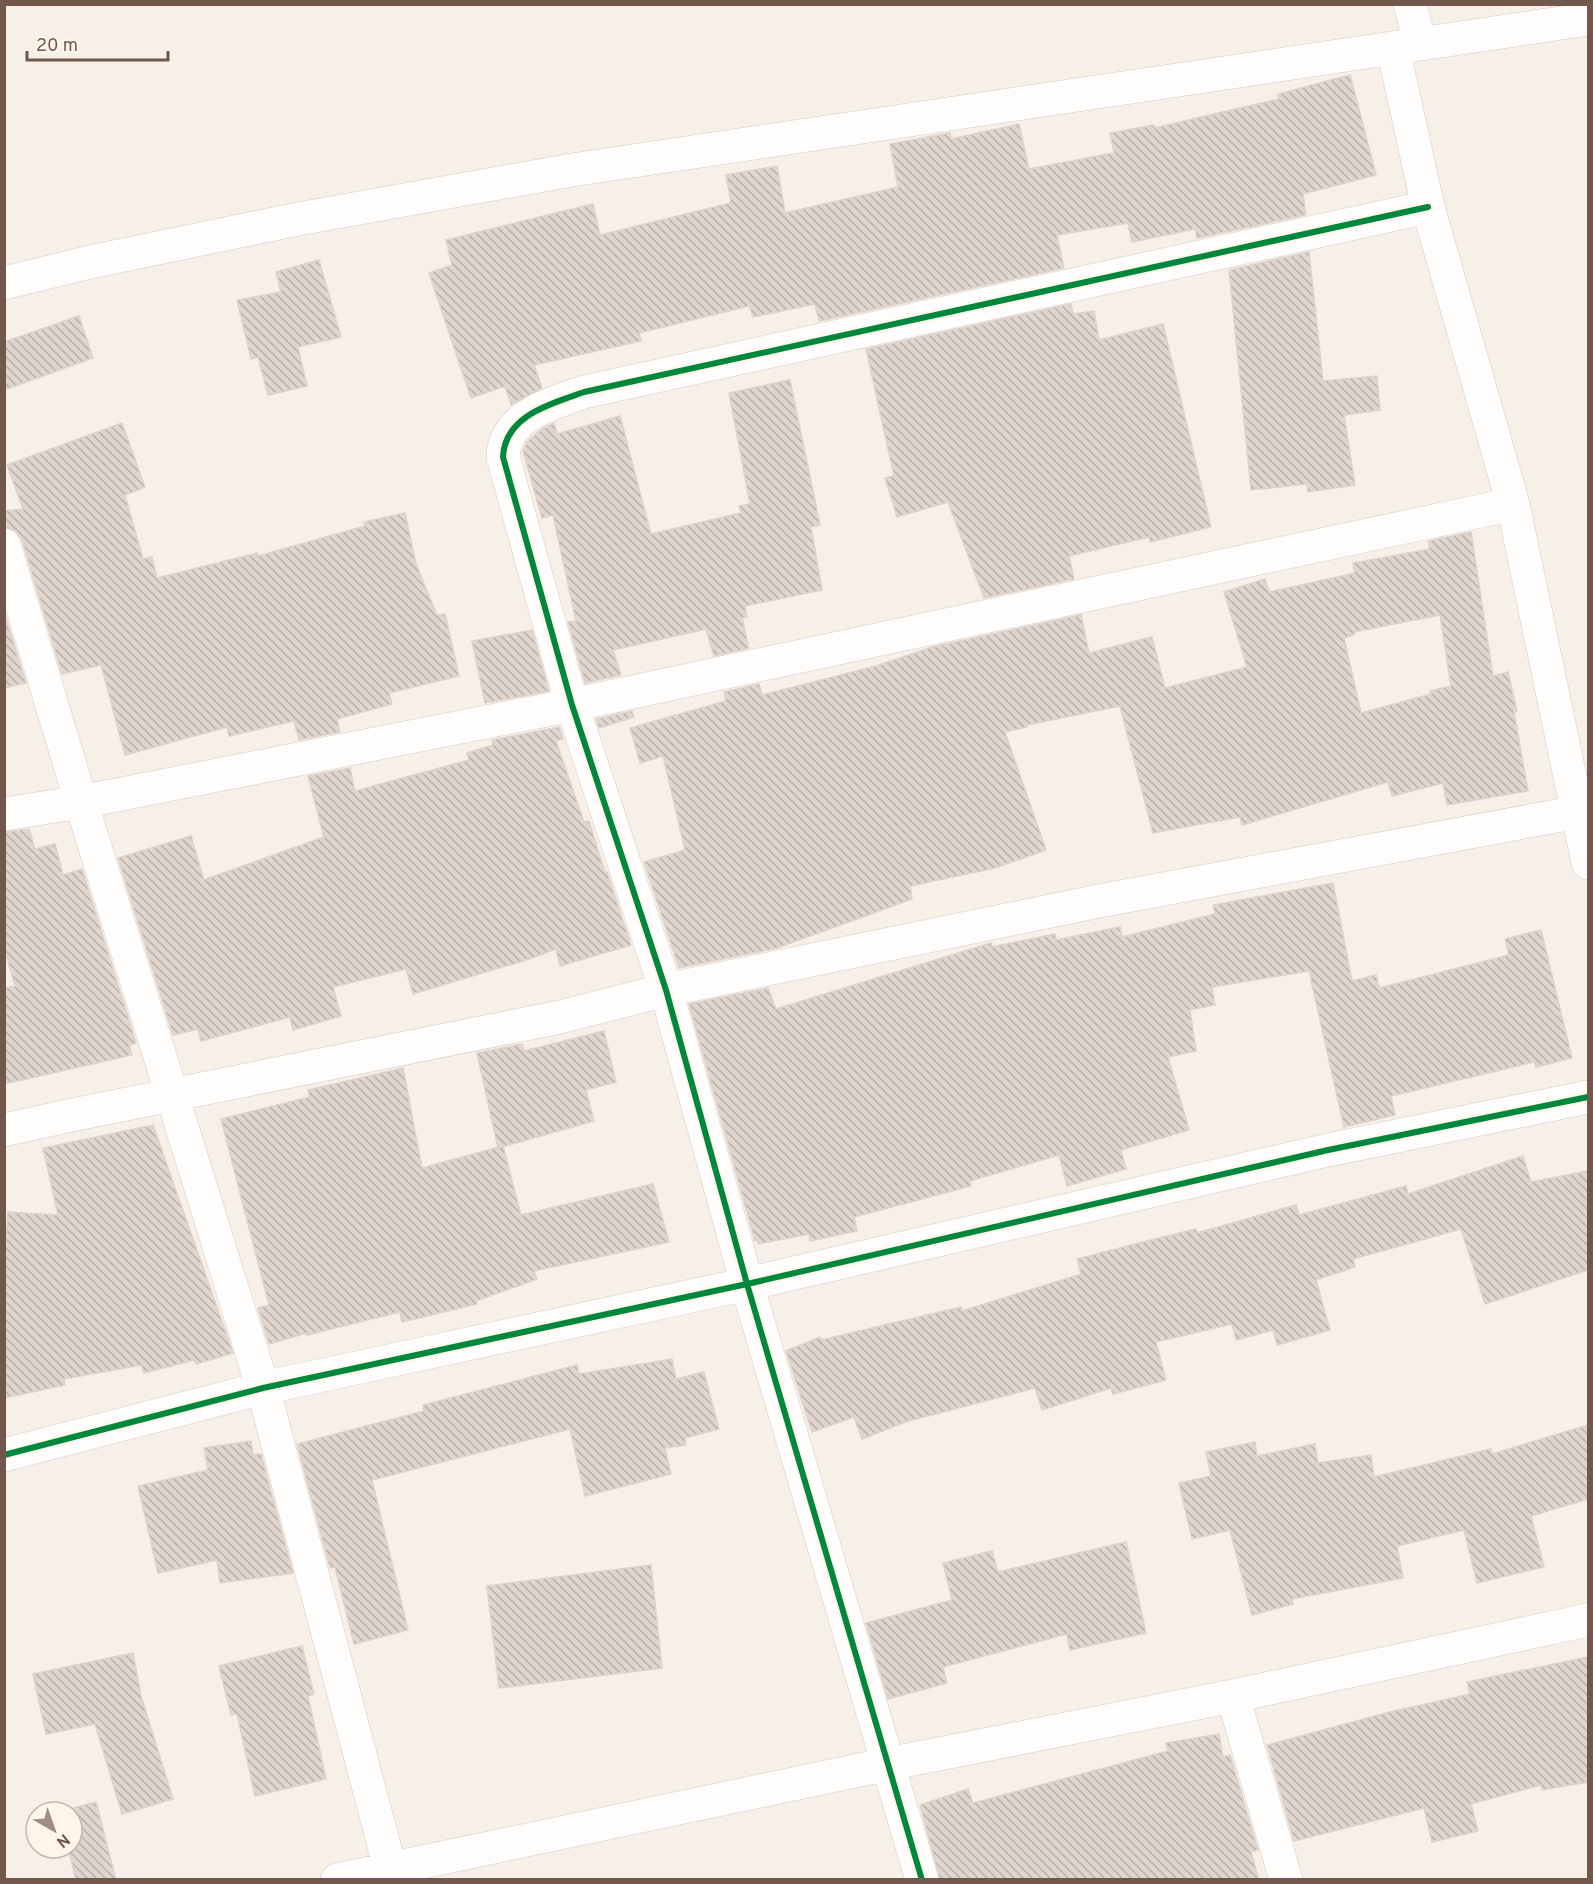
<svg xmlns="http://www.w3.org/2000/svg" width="1593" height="1884" font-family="Overpass,sans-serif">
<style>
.building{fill:url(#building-back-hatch);stroke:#ded3cc;stroke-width:1.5;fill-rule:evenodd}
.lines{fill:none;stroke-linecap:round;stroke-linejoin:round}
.minor-casing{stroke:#d3ccc5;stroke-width:34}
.minor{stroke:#fefdfc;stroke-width:33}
.cycleway-casing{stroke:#fef5ea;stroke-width:10}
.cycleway{stroke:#00873e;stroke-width:6}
</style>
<defs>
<pattern id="building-back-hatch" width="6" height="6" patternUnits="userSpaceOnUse" patternTransform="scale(1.5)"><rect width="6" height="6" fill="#dfd6cf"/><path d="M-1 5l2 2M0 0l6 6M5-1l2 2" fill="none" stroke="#b9b0aa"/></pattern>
</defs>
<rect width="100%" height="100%" fill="#f6f0e9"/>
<path class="building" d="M 1350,75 L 1376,175 L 1303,194 L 1306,215 L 1197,238 L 1195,229 L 1132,242 L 1128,223 L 1057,235 L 1064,268 L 819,321 L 815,304 L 753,317 L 749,306 L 639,333 L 641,341 L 534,365 L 542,388 L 511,405 L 505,386 L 471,398 L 429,273 L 452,265 L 446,240 L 593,204 L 600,235 L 731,203 L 726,175 L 777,166 L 785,213 L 898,187 L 890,144 L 950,133 L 951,139 L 1019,124 L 1029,169 L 1114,153 L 1110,133 L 1154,125 L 1154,128 L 1279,99 L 1278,94 Z
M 1309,252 L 1323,381 L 1377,376 L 1380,410 L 1344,415 L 1355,485 L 1308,492 L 1307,484 L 1251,490 L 1229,270 Z
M 319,260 L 341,337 L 298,347 L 307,386 L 268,395 L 258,357 L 251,359 L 237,300 L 281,292 L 276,272 Z
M 1071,304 L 1073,314 L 1094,311 L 1099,340 L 1163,324 L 1211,527 L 1150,542 L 1149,537 L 1069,556 L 1074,579 L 984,598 L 948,502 L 897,517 L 885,478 L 894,476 L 866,349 Z
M 79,316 L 93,358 L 4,390 L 4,342 Z
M 790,380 L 820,525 L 811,527 L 822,590 L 745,606 L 747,617 L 742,618 L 749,648 L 714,656 L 706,629 L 613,650 L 621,675 L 585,683 L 568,622 L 576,621 L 553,515 L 542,518 L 523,451 L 527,442 L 542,429 L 554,423 L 557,434 L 620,416 L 651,534 L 741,513 L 739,506 L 750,504 L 729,393 Z
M 122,423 L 145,487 L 125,495 L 143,559 L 152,557 L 157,578 L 257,553 L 258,556 L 365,526 L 364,522 L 405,513 L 416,564 L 437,615 L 445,614 L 459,676 L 389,693 L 392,704 L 337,719 L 340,732 L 299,740 L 294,721 L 229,736 L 227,727 L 125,755 L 101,665 L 62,674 L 22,540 L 16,531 L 4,527 L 4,511 L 23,509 L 7,465 Z
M 1471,532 L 1493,676 L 1508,672 L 1517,711 L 1514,712 L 1528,791 L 1447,805 L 1443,783 L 1392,796 L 1388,782 L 1242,825 L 1240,817 L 1153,833 L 1120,706 L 1027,725 L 1027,727 L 1005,732 L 1046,850 L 995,868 L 910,886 L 912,899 L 777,948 L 679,968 L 644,862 L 685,850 L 663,756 L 640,763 L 630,728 L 726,701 L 724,692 L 759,684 L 762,695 L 876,666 L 932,647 L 1081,615 L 1089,653 L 1152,637 L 1165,688 L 1247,667 L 1224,592 L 1265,579 L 1269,592 L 1355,573 L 1353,563 L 1430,549 L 1428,541 ZM 1440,615 L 1451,686 L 1430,691 L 1431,694 L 1361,713 L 1344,638 L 1354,635 L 1354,632 Z
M 4,612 L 26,683 L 4,688 Z
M 532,630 L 549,691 L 485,703 L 472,641 Z
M 632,711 L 634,717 L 599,728 L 596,719 Z
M 559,727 L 563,739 L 556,741 L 584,822 L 589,821 L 605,873 L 607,872 L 631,945 L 560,966 L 556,949 L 526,960 L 413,994 L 406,969 L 333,987 L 341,1016 L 293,1030 L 290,1017 L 201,1041 L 198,1029 L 173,1035 L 118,858 L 191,836 L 204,880 L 324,837 L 308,776 L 350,768 L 355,791 L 469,760 L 467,753 L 493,745 L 492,740 Z
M 29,829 L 35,849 L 55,844 L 63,875 L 82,869 L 136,1043 L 129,1045 L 132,1055 L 4,1084 L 4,988 L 15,986 L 4,947 L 4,832 Z
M 1333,883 L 1352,981 L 1376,975 L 1379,988 L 1509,955 L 1505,939 L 1541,930 L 1572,1058 L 1536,1067 L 1534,1062 L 1391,1096 L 1395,1115 L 1344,1127 L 1309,971 L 1212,987 L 1215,1005 L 1190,1010 L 1196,1051 L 1168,1057 L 1189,1130 L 1121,1150 L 1126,1169 L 1067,1186 L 1059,1155 L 970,1181 L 971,1186 L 854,1217 L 857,1231 L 810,1241 L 809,1234 L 758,1244 L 758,1240 L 755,1241 L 689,1004 L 768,988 L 776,1009 L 991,943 L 992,947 L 1055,934 L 1056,940 L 1120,927 L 1122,937 L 1215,914 L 1213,905 Z
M 604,1031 L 616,1082 L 586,1090 L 594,1121 L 498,1148 L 477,1053 L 522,1044 L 524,1051 Z
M 403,1068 L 422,1168 L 503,1146 L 521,1215 L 653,1184 L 669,1242 L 534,1271 L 537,1279 L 476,1301 L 477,1304 L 402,1322 L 400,1312 L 307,1335 L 307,1333 L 269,1344 L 258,1308 L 269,1305 L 221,1119 L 310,1097 L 308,1090 Z
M 153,1125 L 233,1353 L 196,1364 L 194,1360 L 144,1373 L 141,1365 L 64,1379 L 65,1385 L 4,1398 L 4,1262 L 8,1212 L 58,1215 L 43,1148 Z
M 1523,1156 L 1531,1182 L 1588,1171 L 1588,1270 L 1485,1304 L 1461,1229 L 1353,1259 L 1355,1267 L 1316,1280 L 1330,1330 L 1277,1345 L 1273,1330 L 1236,1340 L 1232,1324 L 1156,1342 L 1166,1380 L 1113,1394 L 1111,1388 L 1042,1410 L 1035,1388 L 905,1422 L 862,1439 L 854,1417 L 812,1432 L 786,1351 L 820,1337 L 821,1340 L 961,1307 L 962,1311 L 1081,1274 L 1077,1259 L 1143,1242 L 1196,1229 L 1197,1233 L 1296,1205 L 1299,1215 L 1406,1186 L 1408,1194 Z
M 672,1359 L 676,1379 L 704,1372 L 719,1429 L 685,1438 L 686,1445 L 665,1448 L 671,1474 L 585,1496 L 570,1429 L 372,1480 L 408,1630 L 354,1644 L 335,1567 L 330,1568 L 297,1444 L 424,1411 L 423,1405 L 577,1365 L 579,1374 Z
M 1588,1425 L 1588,1499 L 1531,1516 L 1544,1567 L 1477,1583 L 1464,1530 L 1397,1546 L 1403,1578 L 1292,1599 L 1293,1604 L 1252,1615 L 1230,1530 L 1192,1539 L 1179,1483 L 1211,1476 L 1206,1452 L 1255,1442 L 1257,1456 L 1315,1444 L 1318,1463 L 1371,1455 L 1374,1477 L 1491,1449 L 1492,1454 Z
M 251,1441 L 253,1455 L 261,1454 L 293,1573 L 220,1583 L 217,1560 L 158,1573 L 138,1486 L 208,1470 L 204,1448 Z
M 1126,1542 L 1146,1633 L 1070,1650 L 1067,1634 L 943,1667 L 947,1683 L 888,1699 L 866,1623 L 952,1600 L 943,1563 L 992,1551 L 998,1572 Z
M 651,1565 L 662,1668 L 499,1688 L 487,1586 Z
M 302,1646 L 314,1694 L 308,1696 L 326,1779 L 255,1796 L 237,1714 L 231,1715 L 219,1666 Z
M 133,1653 L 141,1696 L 173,1799 L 122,1814 L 95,1724 L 46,1734 L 33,1674 Z
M 1588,1657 L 1588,1782 L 1542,1790 L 1541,1785 L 1471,1804 L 1478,1831 L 1432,1842 L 1424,1808 L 1294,1841 L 1267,1745 L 1390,1712 L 1470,1694 L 1467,1682 Z
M 1219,1734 L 1223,1757 L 1230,1755 L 1258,1850 L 1251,1852 L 1259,1880 L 940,1880 L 920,1805 L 968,1789 L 973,1803 L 1168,1751 L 1166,1743 Z
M 96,1802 L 116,1880 L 76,1880 L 68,1848 L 72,1848 L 72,1812 L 59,1812 Z"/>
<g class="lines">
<defs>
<path id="minor" d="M 1410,4 L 1420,43
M 1393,48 L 1428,207 L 1513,504 L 1588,863
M 4,283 L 90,262 L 298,219 L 572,170 L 1588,19
M 4,545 L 81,802 L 263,1388 L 390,1868
M 4,814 L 81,802 L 572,705 L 1513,504
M 4,1130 L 72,1115 L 560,1017 L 666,990 L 1099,901 L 1578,812
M 4,1455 L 263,1388 L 747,1284 L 1328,1150 L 1588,1097
M 1233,1696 L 1286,1880
M 337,1880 L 888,1764 L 1233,1696 L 1588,1620
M 922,1880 L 747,1284 L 666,990 L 572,705 L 503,457 C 505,415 551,404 584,392 L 1428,207"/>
</defs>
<use href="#minor" class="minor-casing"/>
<use href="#minor" class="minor"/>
<defs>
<path id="cycleway" d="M 4,1455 L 263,1388 L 747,1284 L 1328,1150 L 1588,1097
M 922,1880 L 747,1284 L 666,990 L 572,705 L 503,457 C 505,415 551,404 584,392 L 1428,207"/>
</defs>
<use href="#cycleway" class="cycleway-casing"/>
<use href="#cycleway" class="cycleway"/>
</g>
<rect width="1593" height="1884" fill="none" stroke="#72584c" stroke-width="12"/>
<g transform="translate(54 1830) rotate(140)"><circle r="28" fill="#fef5ea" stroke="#c6b6ab" stroke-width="1.5"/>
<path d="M0-4.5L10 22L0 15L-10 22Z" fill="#a08d83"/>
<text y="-9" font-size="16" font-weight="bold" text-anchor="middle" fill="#72584c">N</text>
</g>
<path d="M27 51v9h141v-9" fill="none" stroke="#72584c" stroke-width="3"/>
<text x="36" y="51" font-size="18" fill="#72584c" stroke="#fef5ea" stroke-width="4.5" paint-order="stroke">20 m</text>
</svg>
